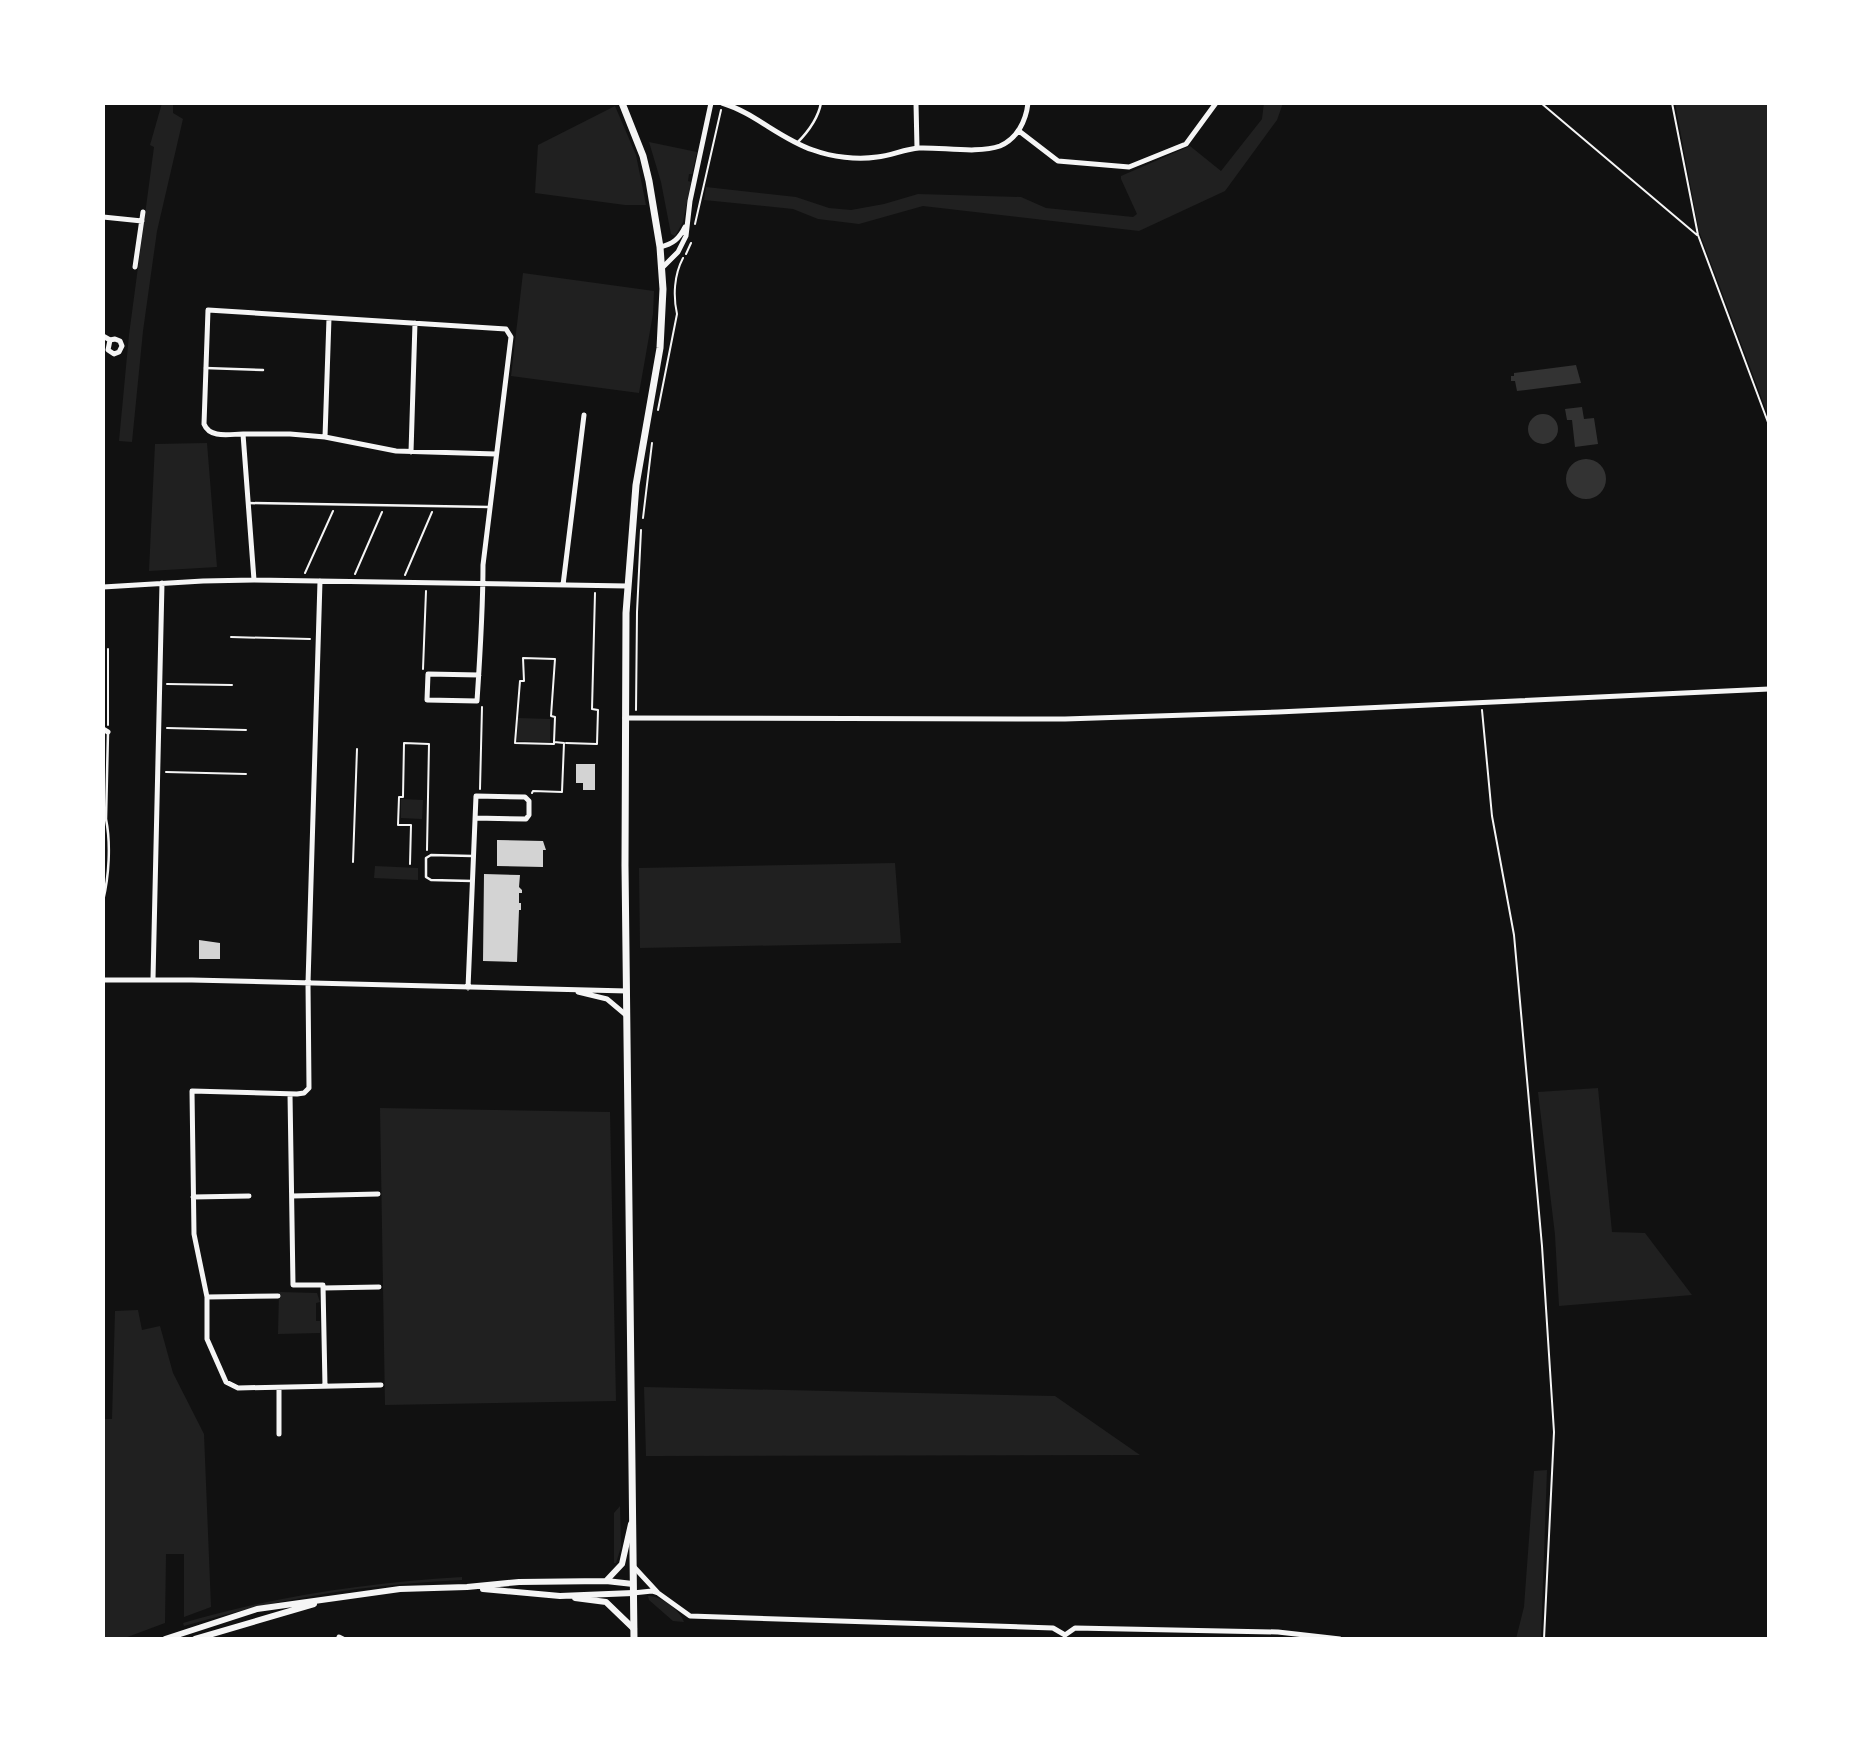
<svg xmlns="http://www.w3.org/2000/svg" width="1872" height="1742" font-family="'Golos Text',sans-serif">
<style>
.green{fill:#202020}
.water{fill:#333}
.building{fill:#d3d3d3}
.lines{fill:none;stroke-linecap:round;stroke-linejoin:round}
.path{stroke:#f5f5f5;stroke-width:2}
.service{stroke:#f5f5f5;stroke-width:2.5}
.minor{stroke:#f5f5f5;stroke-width:5}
.tertiary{stroke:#f5f5f5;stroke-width:6}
.secondary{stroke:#f5f5f5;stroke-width:7}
</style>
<rect width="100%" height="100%" fill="#111"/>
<path class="green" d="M 162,103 L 173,103 L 173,113 L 183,119 L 157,231 L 143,331 L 132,442 L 119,441 L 129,335 L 154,147 L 150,145 Z
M 1264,103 L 1283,103 L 1277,120 L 1225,191 L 1139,231 L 923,206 L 859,224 L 818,219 L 793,209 L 704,200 L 706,187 L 796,197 L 829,208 L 851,210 L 884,204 L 918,194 L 1021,197 L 1046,208 L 1133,217 L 1137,214 L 1121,179 L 1121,176 L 1190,146 L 1221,171 L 1262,119 Z
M 1675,103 L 1769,103 L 1768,415 L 1699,231 Z
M 615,106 L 636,155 L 646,205 L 625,205 L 535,193 L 538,145 Z
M 649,142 L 697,152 L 692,174 L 689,174 L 688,181 L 691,182 L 683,222 L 675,236 L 671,234 L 661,182 Z
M 523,273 L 654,291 L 653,314 L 639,393 L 511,376 Z
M 207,443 L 217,567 L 149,571 L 155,444 Z
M 518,718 L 550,719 L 550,742 L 517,741 Z
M 401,799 L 423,800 L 422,819 L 401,818 Z
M 895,863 L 901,943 L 640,948 L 639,868 Z
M 375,866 L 418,868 L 418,880 L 374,878 Z
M 1598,1088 L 1612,1232 L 1645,1233 L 1692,1295 L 1559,1306 L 1555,1235 L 1538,1092 Z
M 380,1108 L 610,1112 L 616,1401 L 385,1405 Z
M 279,1292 L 317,1293 L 320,1302 L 316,1303 L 316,1321 L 320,1321 L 320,1333 L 278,1334 Z
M 138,1310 L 142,1330 L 160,1326 L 173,1373 L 204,1434 L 211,1607 L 184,1617 L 184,1554 L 166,1554 L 165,1623 L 122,1639 L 103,1639 L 105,1419 L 112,1419 L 115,1311 Z
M 644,1387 L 1055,1396 L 1140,1455 L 646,1456 Z
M 1547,1470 L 1541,1639 L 1516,1639 L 1524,1607 L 1534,1471 Z
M 620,1506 L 621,1547 L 616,1563 L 614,1563 L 614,1513 Z
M 462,1577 L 462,1580 C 367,1584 275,1599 184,1626 L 183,1623 C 275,1596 366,1583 462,1577 Z
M 648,1596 C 660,1595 680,1610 684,1622 L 673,1621 L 649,1600 Z"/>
<path class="water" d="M 1576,365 L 1581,383 L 1517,391 L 1515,381 L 1511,381 L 1511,376 L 1514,376 L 1514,373 Z
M 1582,407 L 1584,419 L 1594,418 L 1598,444 L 1575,447 L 1572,420 L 1567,420 L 1565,409 Z
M1528 429a15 15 0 1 1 30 0a15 15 0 1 1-30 0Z
M1566 479a20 20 0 1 1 40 0a20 20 0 1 1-40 0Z"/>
<path class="building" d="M 576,764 L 595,764 L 595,790 L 583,790 L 583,783 L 576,783 Z
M 497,840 L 543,841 L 546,850 L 543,850 L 543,867 L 497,866 Z
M 484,874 L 520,875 L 519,887 L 522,890 L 522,893 L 519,893 L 519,903 L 521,903 L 521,910 L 519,910 L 517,962 L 483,961 Z
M 199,940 L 220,943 L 220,959 L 199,959 Z"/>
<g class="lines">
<path class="path" d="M 1541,103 L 1697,235
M 1672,103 L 1698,235 L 1769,425
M 695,224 L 721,110
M 686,254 L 691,243
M 658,410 L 677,314 C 673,296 674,275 683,258
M 643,518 L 652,443
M 305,573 L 333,511
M 355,574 L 382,512
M 405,575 L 432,512
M 231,637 L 310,639
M 423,669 L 426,591
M 167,684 L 232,685
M 636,710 L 637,612 L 641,530
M 1482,710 L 1492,816 L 1514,935 L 1542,1246 L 1554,1432 L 1544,1639
M 108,725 L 108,649
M 167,728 L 246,730
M 566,743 L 597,744 L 598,710 L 592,709 L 595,593
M 166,772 L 246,774
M 480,789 L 482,707
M 532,793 L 533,791 L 562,792 L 564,743 L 554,742 L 554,744 L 515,743 L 520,681 L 524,681 L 523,658 L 555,659 L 551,716 L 555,717 L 554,742
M 353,862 L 357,749
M 410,864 L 411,825 L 398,825 L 399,797 L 403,797 L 404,743 L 429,744 L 427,850"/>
<path class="service" d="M 797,143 C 808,132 818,119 821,103
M 205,368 L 263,370
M 248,503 L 489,507
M 472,856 L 431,855 L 426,858 L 426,877 L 431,880 L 472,881
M 103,901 C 109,876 111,844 106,819 L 108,732"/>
<path class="minor" d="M 722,103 C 755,113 780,139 813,150 C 832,157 857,160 877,157 C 891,156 904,149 919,148 C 942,147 978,154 1000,146 C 1017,139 1026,121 1028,103
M 916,103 L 917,148
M 1019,131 L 1058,161 L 1129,167 L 1186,144 L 1216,103
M 103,217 L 142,221
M 660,247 C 673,244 679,239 685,227
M 135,267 L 143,212
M 662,268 L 678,252 L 686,236 L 690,201 L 711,103
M 103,336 L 110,340 L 115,339 L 120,341 L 122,346 L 119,352 L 114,354 L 108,350 L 110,340
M 243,434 L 290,434 L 325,437 L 396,451 L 496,454
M 325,437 L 329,318
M 411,452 L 415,323
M 254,580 L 243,434 C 230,434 210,439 204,424 L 208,310 L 506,329 L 511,337 L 483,565 C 483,610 480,656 477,701 L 427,700 L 428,674 L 479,675
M 320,581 L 308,983 L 309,1088 L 304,1093 L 297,1094 L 192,1091 L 194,1234 L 207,1297 L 207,1339 L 226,1382 L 238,1388 L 381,1385
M 563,585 L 584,415
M 103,587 L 203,581 L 254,580 L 627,586
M 625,718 L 1065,719 L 1278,712 L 1769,689
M 103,729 L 108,732
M 153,979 L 162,583
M 103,980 L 192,980 L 627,991
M 468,988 L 476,796 L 525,797 L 529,801 L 529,815 L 526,819 L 475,818
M 578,992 L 607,999 L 626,1015
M 290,1094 L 293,1285 L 323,1285 L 325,1386
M 292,1196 L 378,1194
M 193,1197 L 249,1196
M 323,1288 L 379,1287
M 207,1297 L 278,1296
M 279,1388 L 279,1434
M 634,1567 L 658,1593 L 690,1616 L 1053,1628 L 1065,1635
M 633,1593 L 652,1591 L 658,1593
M 1065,1635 L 1075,1628 L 1278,1632 L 1340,1639
M 339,1637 L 343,1639"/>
<path class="tertiary" d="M 606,1581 L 622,1564 L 631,1524
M 483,1589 L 560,1596 L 633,1593
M 575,1598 L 606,1602 L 634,1629
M 165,1639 L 257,1609 L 400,1589 L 467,1587 L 519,1582 L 606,1581 L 633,1584
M 195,1639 L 314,1604"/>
<path class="secondary" d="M 622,103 L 643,156 L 649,181 L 660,247 L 663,289 L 660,348 L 636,485 L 626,613 L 625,866 L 634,1639"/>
</g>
<rect width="1872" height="1742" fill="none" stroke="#ffffff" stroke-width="210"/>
</svg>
